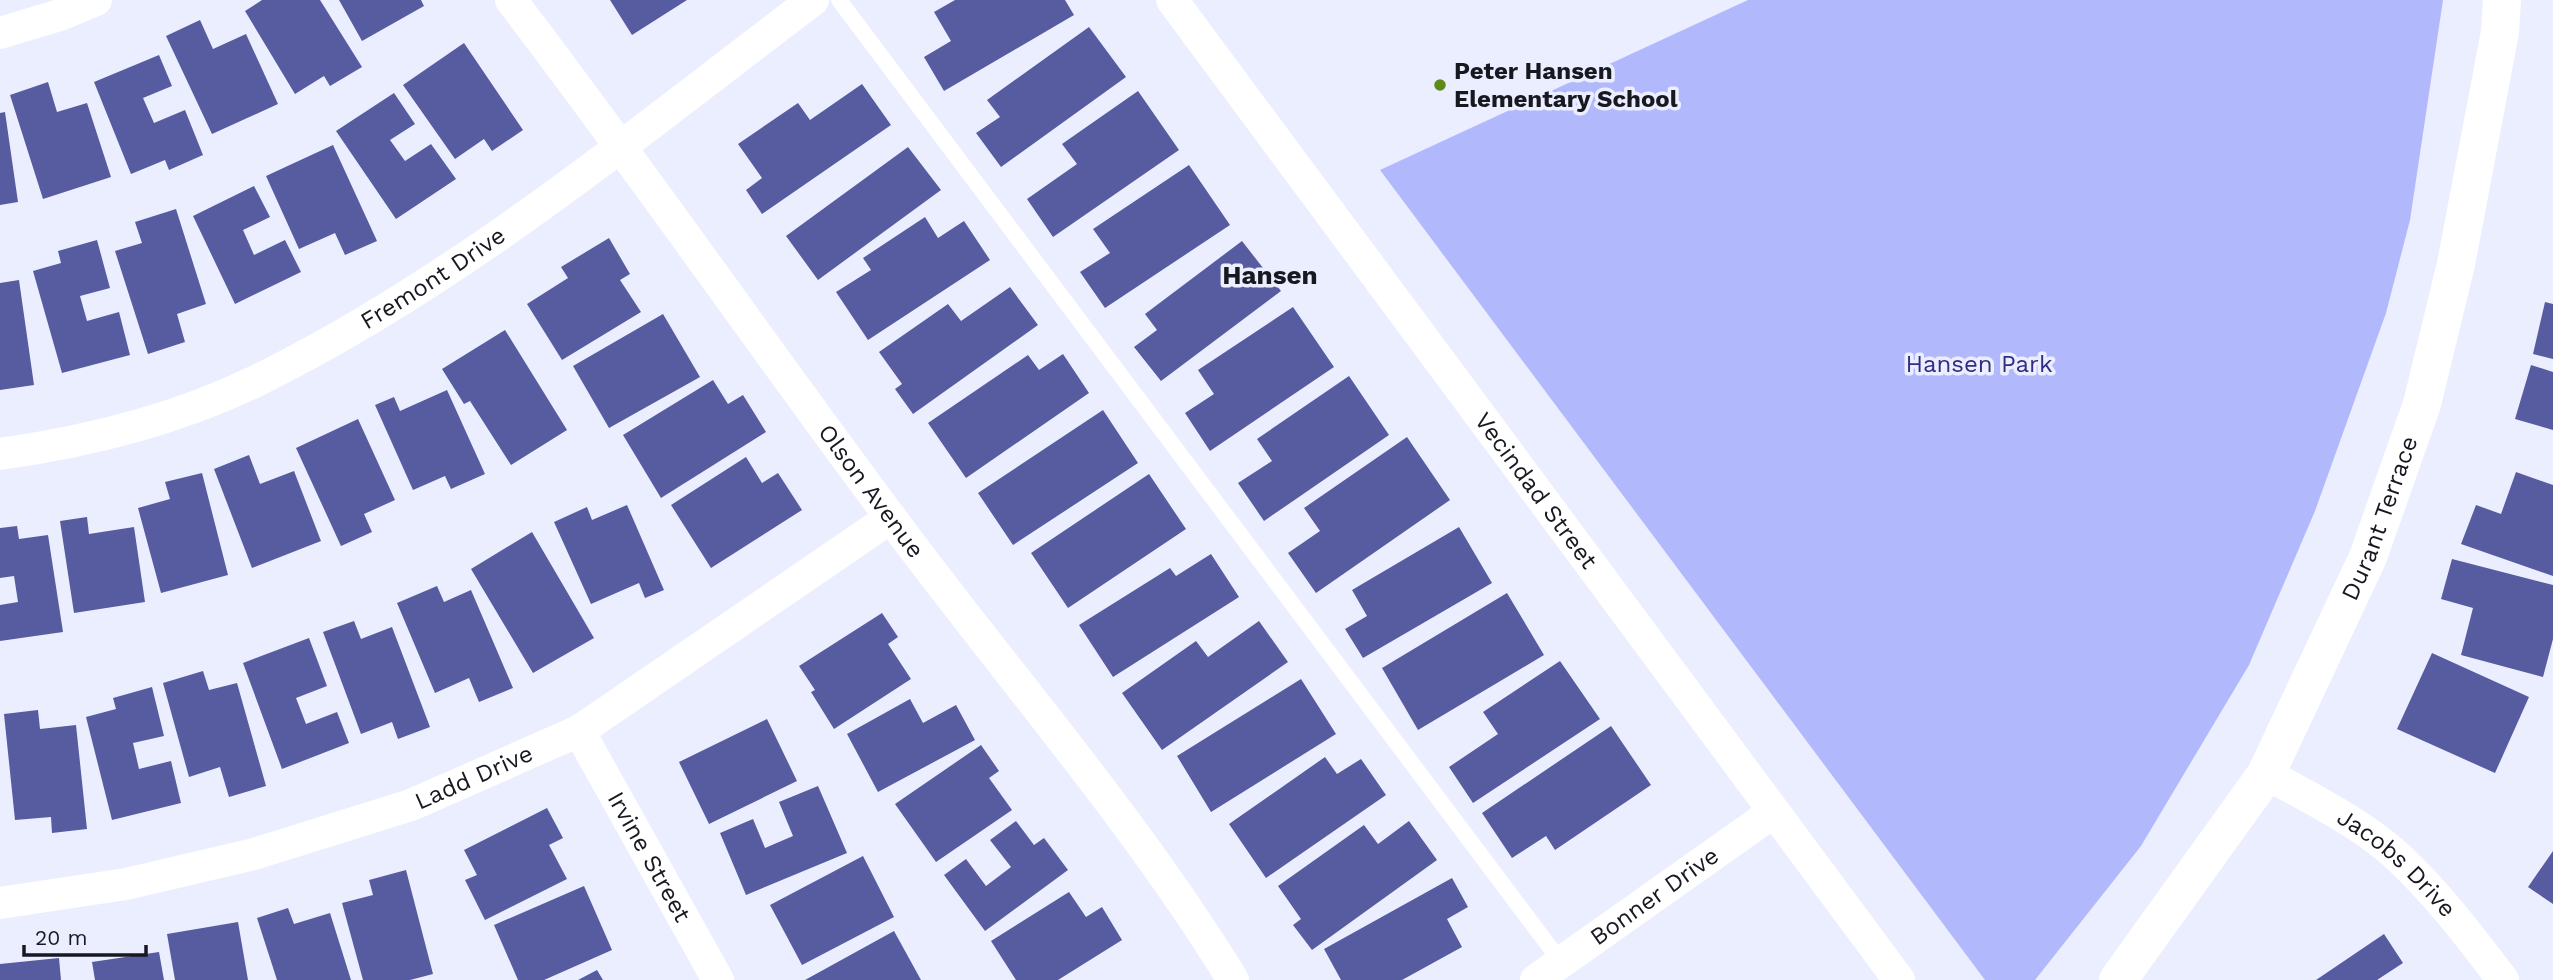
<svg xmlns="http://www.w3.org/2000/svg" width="2553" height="980" font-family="'Work Sans',sans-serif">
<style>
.green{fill:#b1b8fc}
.building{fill:#575ba0}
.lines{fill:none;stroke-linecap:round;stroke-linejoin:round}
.service{stroke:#fff;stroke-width:16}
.minor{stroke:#fff;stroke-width:32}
.tertiary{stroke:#fff;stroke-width:38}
.poi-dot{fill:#5e8a1a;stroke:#ebeeff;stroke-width:2.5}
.labels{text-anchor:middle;stroke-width:7;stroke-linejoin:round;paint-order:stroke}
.poi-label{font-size:24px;font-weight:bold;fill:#181920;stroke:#ebeeff;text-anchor:start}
.street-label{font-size:24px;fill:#181920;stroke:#ebeeff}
.park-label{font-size:24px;fill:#322d83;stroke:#ebeeff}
.neighbourhood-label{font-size:26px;font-weight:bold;fill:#181920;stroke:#ebeeff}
</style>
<rect width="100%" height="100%" fill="#ebeeff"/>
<path class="green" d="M 1748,0 L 2443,0 L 2410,220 L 2386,313 L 2315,511 L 2249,665 L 2141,846 L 2035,980 L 1985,980 L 1380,170 Z"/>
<path class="building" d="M 262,0 L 320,0 L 362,67 L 330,86 L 324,76 L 295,94 L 245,11 Z
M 339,0 L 421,0 L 424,6 L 362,41 Z
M 610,0 L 687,0 L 632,35 Z
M 955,0 L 1065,0 L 1074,15 L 944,91 L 924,57 L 951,41 L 934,12 Z
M 200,20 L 213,49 L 246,34 L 278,104 L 212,134 L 166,36 Z
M 1089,27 L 1126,77 L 1001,167 L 976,133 L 1000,117 L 987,100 Z
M 464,43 L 523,130 L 492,151 L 484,139 L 455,159 L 403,85 Z
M 159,55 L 172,86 L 143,98 L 154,123 L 185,110 L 203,155 L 169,170 L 165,160 L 131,174 L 94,82 Z
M 48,82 L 57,112 L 87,103 L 111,177 L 43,199 L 10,95 Z
M 862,84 L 891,125 L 762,214 L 746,190 L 762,178 L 738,144 L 798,103 L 810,120 Z
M 1138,91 L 1179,150 L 1053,237 L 1027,199 L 1077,164 L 1062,144 Z
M 394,93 L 415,124 L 390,140 L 405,161 L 431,144 L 456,179 L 396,219 L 336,131 Z
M 5,112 L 18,202 L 0,205 L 0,113 Z
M 333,145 L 377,241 L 345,255 L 335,233 L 299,249 L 266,176 Z
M 908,147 L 941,190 L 818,280 L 786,236 Z
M 1189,165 L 1230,225 L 1105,308 L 1080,272 L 1110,253 L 1093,229 Z
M 254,186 L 270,217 L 243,230 L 254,255 L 285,240 L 301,272 L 235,304 L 193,216 Z
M 176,209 L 206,304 L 177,314 L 185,342 L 148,354 L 115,251 L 142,243 L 135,222 Z
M 925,217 L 938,238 L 964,221 L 990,260 L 868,340 L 836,292 L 871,270 L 863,258 Z
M 609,238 L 630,274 L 620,280 L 641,312 L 562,360 L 527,304 L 568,278 L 561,267 Z
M 97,240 L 110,288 L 80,296 L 87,321 L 119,312 L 130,355 L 62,373 L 33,271 L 61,263 L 58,251 Z
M 1242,241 L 1281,291 L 1161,381 L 1134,347 L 1157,330 L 1145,314 Z
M 19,280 L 34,385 L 0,390 L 0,283 Z
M 1010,287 L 1038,325 L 913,414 L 895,389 L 902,384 L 879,352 L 948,304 L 961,321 Z
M 2545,302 L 2553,304 L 2553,359 L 2533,354 Z
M 1293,307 L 1334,367 L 1210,451 L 1185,413 L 1214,394 L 1198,370 Z
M 663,314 L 700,377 L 609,428 L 573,366 Z
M 505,330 L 567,430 L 511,465 L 470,401 L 464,404 L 442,369 Z
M 1063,354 L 1089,393 L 966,478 L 928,423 L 1028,355 L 1039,370 Z
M 2531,365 L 2553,372 L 2553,430 L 2515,419 Z
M 1349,376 L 1389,435 L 1264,521 L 1238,483 L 1272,461 L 1257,439 Z
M 713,380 L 728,404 L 743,395 L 766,432 L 661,498 L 623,435 Z
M 447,390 L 485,474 L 451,489 L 445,476 L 413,490 L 375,405 L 394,397 L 400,411 Z
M 1103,410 L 1138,463 L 1013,545 L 978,493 Z
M 358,419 L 395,500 L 364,514 L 372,532 L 341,546 L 296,448 Z
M 1407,437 L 1450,500 L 1316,593 L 1288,553 L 1320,531 L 1304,508 Z
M 249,455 L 260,484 L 294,471 L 321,541 L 252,568 L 214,469 Z
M 746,457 L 762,483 L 778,473 L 802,510 L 711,568 L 671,505 Z
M 2516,472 L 2553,485 L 2553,576 L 2461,544 L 2476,505 L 2501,514 Z
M 202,473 L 228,575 L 161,593 L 138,508 L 170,499 L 165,482 Z
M 1149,474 L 1186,529 L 1068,608 L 1031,553 Z
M 627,505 L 664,590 L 645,598 L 639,583 L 591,604 L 554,522 L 587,507 L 592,520 Z
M 87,517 L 89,534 L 134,527 L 145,602 L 74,613 L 60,521 Z
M 17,526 L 19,539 L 48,535 L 63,632 L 0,641 L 0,605 L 18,602 L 14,576 L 0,578 L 0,528 Z
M 1459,527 L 1492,583 L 1363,658 L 1345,629 L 1367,616 L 1352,590 Z
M 532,532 L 594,638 L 533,673 L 471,569 Z
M 1211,554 L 1239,597 L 1113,677 L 1079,625 L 1170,568 L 1176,576 Z
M 2452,559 L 2553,585 L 2553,639 L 2543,677 L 2461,655 L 2473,608 L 2441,599 Z
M 437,586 L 444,602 L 471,590 L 513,688 L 479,702 L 469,678 L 435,693 L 397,603 Z
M 1507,593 L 1544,655 L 1418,730 L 1382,668 Z
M 882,613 L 898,637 L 888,644 L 911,679 L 834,729 L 811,692 L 815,690 L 799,666 Z
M 354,621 L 361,639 L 392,627 L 430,727 L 398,739 L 392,722 L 361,734 L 323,632 Z
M 1259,621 L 1288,662 L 1162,750 L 1122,693 L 1196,641 L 1208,657 Z
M 309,638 L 327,686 L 296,698 L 306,724 L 337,712 L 349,743 L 282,769 L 243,663 Z
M 2432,653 L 2529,697 L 2495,773 L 2397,729 Z
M 1560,661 L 1600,719 L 1473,803 L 1449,767 L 1498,734 L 1483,712 Z
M 203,671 L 209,690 L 237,683 L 266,786 L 229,797 L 220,767 L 189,777 L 163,683 Z
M 1301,679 L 1336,734 L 1211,812 L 1177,756 Z
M 152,687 L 164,736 L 133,743 L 139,769 L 171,761 L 181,803 L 112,820 L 86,717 L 116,709 L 113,698 Z
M 910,699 L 923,723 L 956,705 L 975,740 L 878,792 L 847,734 Z
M 38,710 L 40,729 L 76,725 L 87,829 L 52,833 L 51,817 L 15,820 L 4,714 Z
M 767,719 L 797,781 L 709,824 L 679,762 Z
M 1611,726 L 1651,785 L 1555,850 L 1546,836 L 1512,858 L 1482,813 Z
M 981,745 L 999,771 L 989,778 L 1012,810 L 936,862 L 895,804 Z
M 1325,757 L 1337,774 L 1361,759 L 1386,795 L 1266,878 L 1229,824 Z
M 818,786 L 847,853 L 746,895 L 720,833 L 753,819 L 765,848 L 793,836 L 779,802 Z
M 547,808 L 563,838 L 549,845 L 567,879 L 485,920 L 465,880 L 477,875 L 464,850 Z
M 1016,821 L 1034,845 L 1044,838 L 1068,870 L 985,931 L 944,875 L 966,859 L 986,886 L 1011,867 L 990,840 Z
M 1409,821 L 1437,860 L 1312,950 L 1293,925 L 1301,919 L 1278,886 L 1364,825 L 1378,844 Z
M 2553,851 L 2553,904 L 2528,887 Z
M 863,856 L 894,917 L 802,965 L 770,905 Z
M 406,870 L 433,974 L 410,980 L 363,980 L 342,903 L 373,895 L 369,880 Z
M 1452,878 L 1468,907 L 1447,919 L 1462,947 L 1402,980 L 1341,980 L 1324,949 Z
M 584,886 L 612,950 L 544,980 L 518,980 L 494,925 Z
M 1069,892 L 1086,917 L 1102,907 L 1122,940 L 1058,980 L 1016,980 L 991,941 Z
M 288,908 L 294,924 L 330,913 L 351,980 L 277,980 L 257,918 Z
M 238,922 L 248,980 L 175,980 L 167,934 Z
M 894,931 L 921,980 L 805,980 Z
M 2384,934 L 2403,963 L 2377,980 L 2316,980 Z
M 159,952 L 164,980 L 95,980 L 92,962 Z
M 59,958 L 61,980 L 0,980 L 0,964 Z
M 597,970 L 603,980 L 578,980 Z"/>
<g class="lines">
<path class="service" d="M 839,0 L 1561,962"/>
<g class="minor">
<path id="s1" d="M 511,0 C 641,170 763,347 891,518 C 1005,672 1133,817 1233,980"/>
<path id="s2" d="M 1172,0 L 1899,980"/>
<path d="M 0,33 L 60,15 L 96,0"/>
<path id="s3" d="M 0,454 C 86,442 175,420 254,382 C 453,285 637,133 813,0"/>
<path id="s4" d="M 579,731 L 718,980"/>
<path id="s5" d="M 2266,774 C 2307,796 2364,825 2398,857 C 2437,893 2471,938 2503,980"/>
<path id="s6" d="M 0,903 L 126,884 L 254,854 L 411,805 L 579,731 L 890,518"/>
<path id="s7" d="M 1536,980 L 1772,813"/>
</g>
<path class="tertiary" id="s8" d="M 2118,980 L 2266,774 L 2368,557 L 2422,404 L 2456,264 L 2500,32 L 2502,0"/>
</g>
<circle class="poi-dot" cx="1440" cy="85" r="7"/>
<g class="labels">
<g class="poi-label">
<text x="1454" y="79">Peter Hansen<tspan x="1454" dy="28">Elementary School</tspan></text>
</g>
<g class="street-label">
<text dy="8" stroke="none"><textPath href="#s3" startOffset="472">Fremont Drive</textPath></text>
<text dy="8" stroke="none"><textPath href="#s1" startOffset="609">Olson Avenue</textPath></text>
<text dy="8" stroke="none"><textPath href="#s2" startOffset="611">Vecindad Street</textPath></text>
<text dy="8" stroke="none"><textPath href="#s8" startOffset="534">Durant Terrace</textPath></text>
<text dy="8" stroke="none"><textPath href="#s6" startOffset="492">Ladd Drive</textPath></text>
<text dy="8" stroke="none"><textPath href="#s4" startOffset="144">Irvine Street</textPath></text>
<text dy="8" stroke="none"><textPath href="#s5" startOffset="159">Jacobs Drive</textPath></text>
<text dy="8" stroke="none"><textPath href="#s7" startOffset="145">Bonner Drive</textPath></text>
</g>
<g class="park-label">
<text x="1979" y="372">Hansen Park</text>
</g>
<g class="neighbourhood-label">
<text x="1270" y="284">Hansen</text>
</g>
</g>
<path d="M24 945v10h122v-10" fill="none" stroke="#181920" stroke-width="3.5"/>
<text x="35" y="945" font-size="21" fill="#181920" stroke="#ebeeff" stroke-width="5" paint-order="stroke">20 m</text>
</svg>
